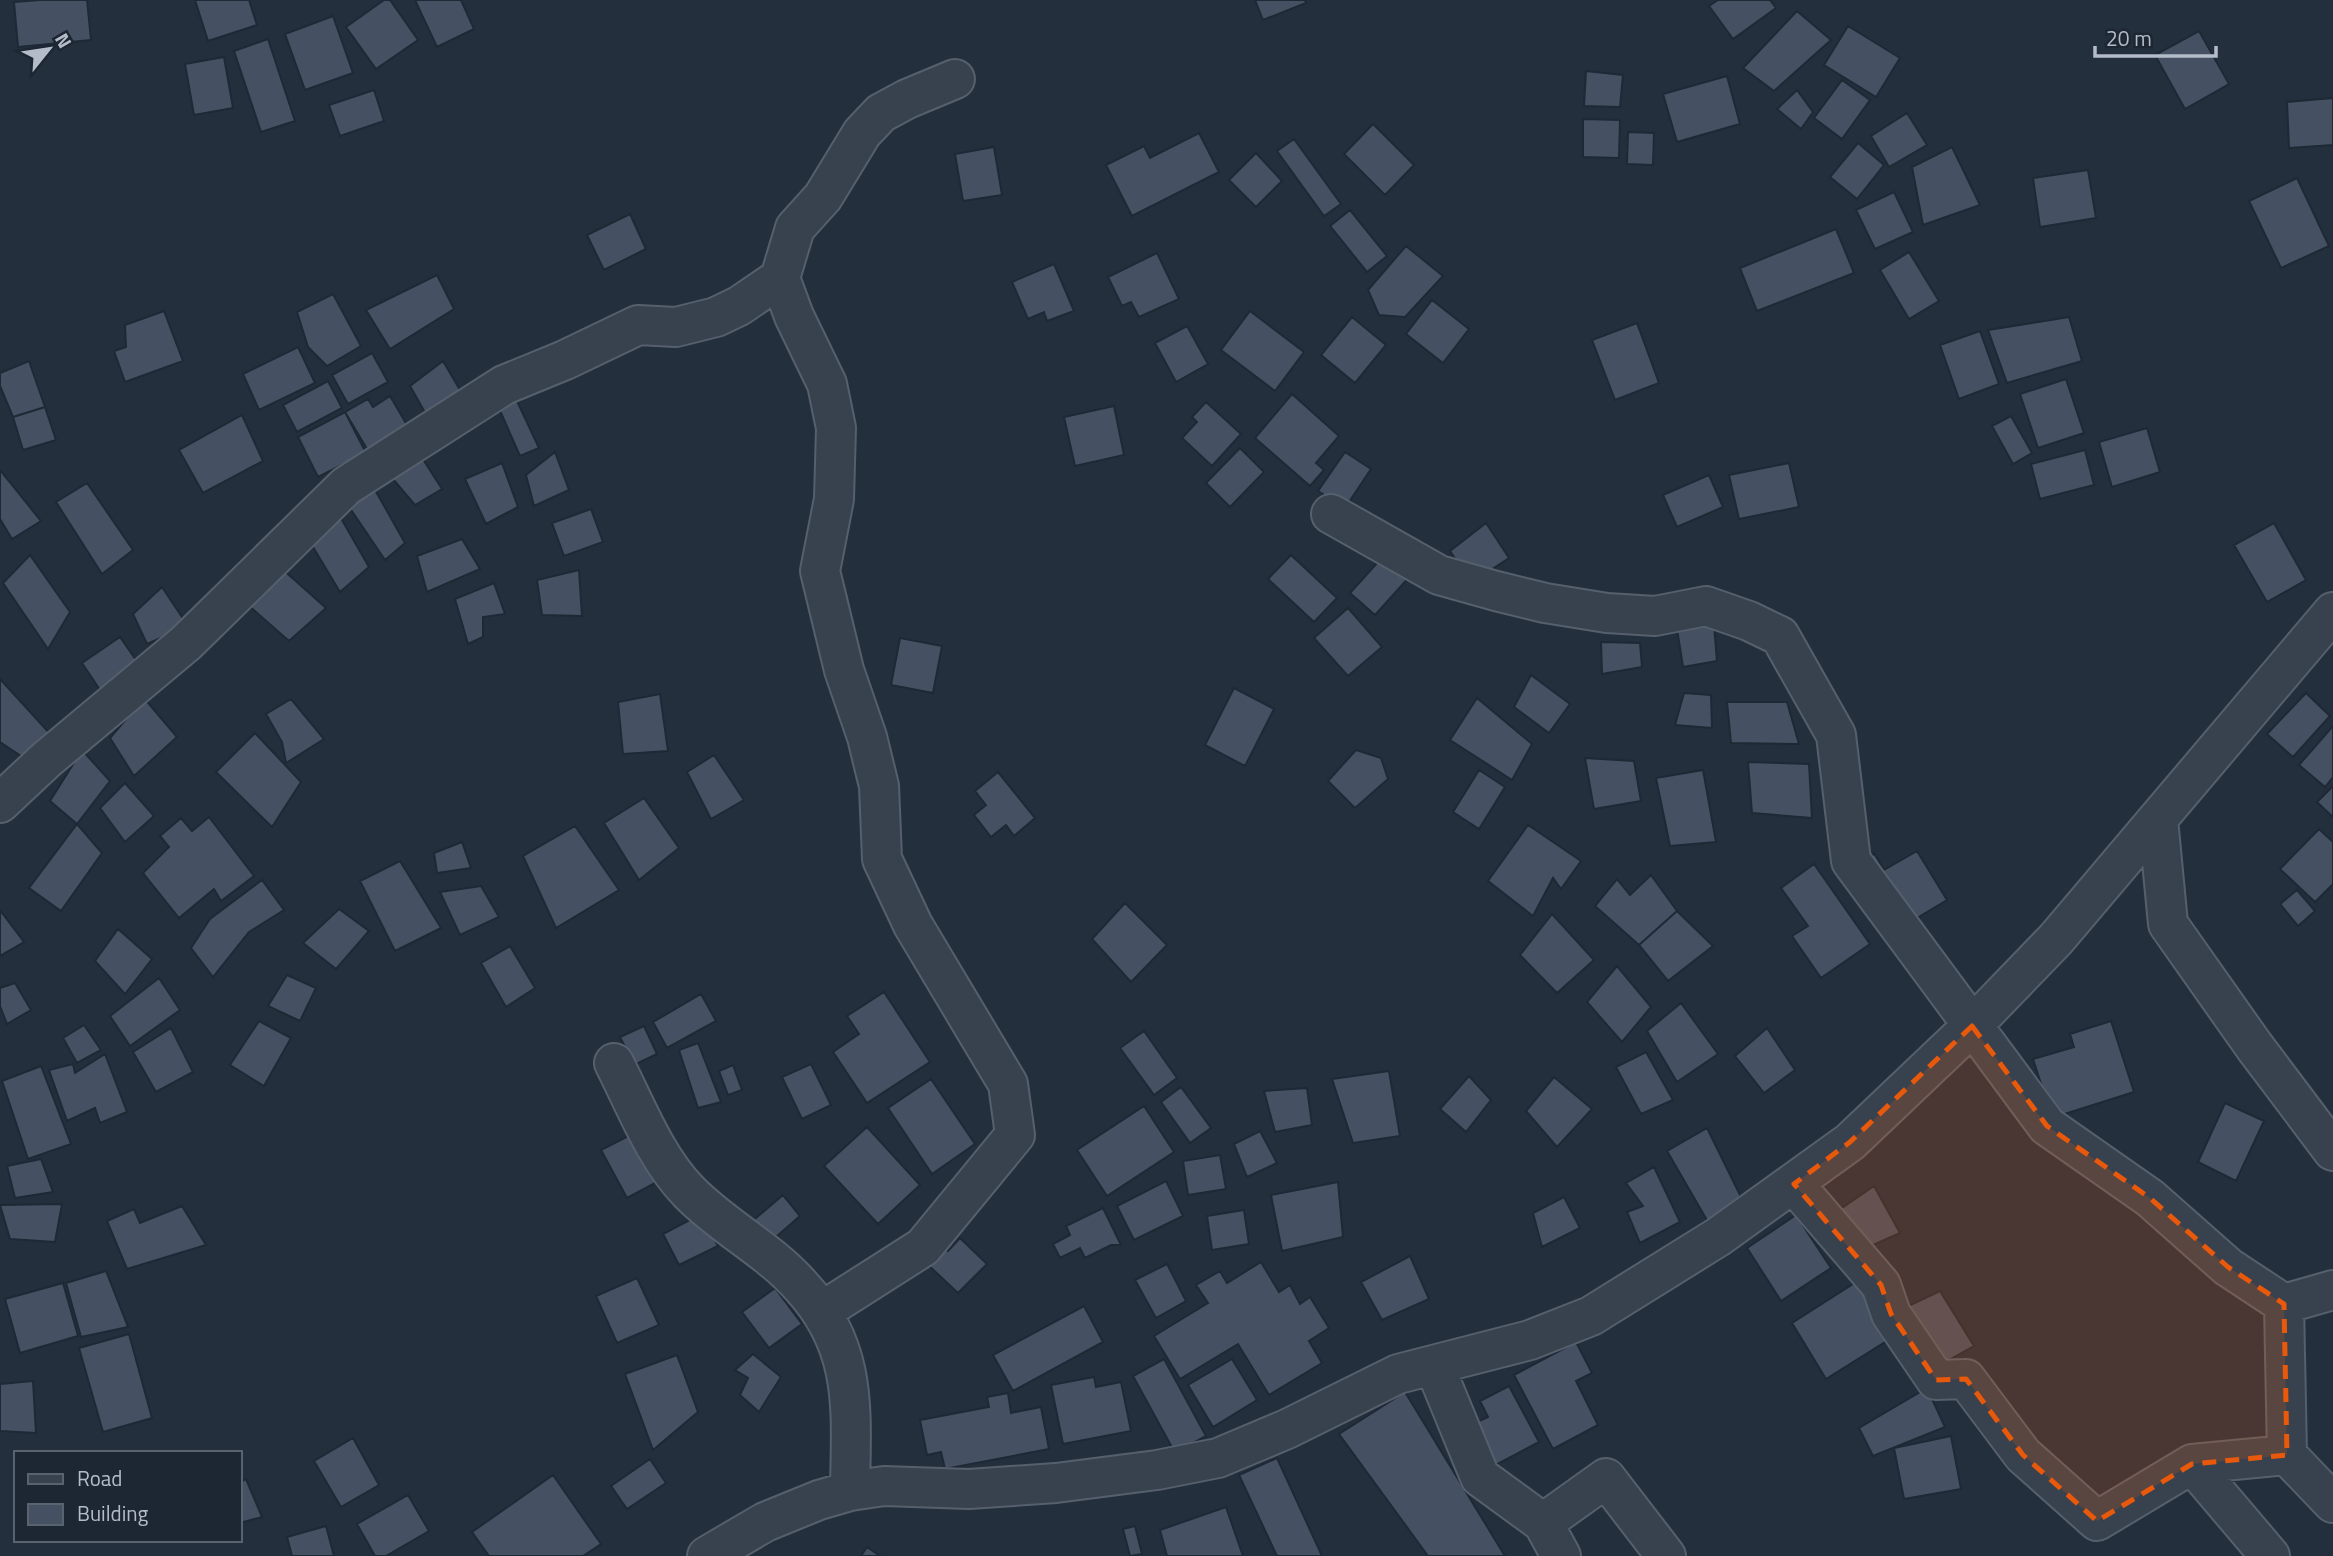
<svg xmlns="http://www.w3.org/2000/svg" width="2333" height="1556" font-family="'Titillium Web',sans-serif">
<style>
.building{fill:#455162;stroke:#1f2835;stroke-width:2}
.lines{fill:none;stroke-linecap:round;stroke-linejoin:round}
.street-casing{stroke:#565f6c;stroke-width:42}
.street{stroke:#38414e;stroke-width:38}
.marked{fill:#e8590c;fill-opacity:0.2;stroke:#e8590c;stroke-width:5;stroke-dasharray:14 9;stroke-linejoin:round}
</style>
<rect width="100%" height="100%" fill="#242f3e"/>
<path class="building" d="M 40,0 L 87,0 L 91,40 L 18,47 L 14,2 Z
M 195,0 L 249,0 L 257,25 L 208,41 Z
M 384,0 L 390,0 L 418,40 L 376,69 L 346,27 Z
M 415,0 L 461,0 L 474,29 L 437,47 Z
M 1255,0 L 1305,0 L 1306,3 L 1263,20 Z
M 1718,0 L 1770,0 L 1776,8 L 1733,39 L 1709,6 Z
M 1797,11 L 1831,40 L 1774,91 L 1743,68 Z
M 333,16 L 353,73 L 305,90 L 285,34 Z
M 1848,26 L 1900,58 L 1876,97 L 1824,65 Z
M 2199,31 L 2229,84 L 2185,109 L 2155,55 Z
M 268,39 L 295,121 L 261,132 L 234,51 Z
M 224,57 L 233,108 L 194,115 L 185,64 Z
M 1586,71 L 1623,75 L 1620,107 L 1584,106 Z
M 1727,76 L 1740,124 L 1677,142 L 1663,94 Z
M 1842,80 L 1870,100 L 1842,139 L 1814,118 Z
M 374,90 L 384,121 L 340,136 L 329,105 Z
M 1797,90 L 1813,112 L 1801,129 L 1777,109 Z
M 2333,98 L 2333,145 L 2289,148 L 2287,102 Z
M 1907,113 L 1927,145 L 1889,167 L 1871,136 Z
M 1583,119 L 1620,120 L 1619,158 L 1583,157 Z
M 1373,124 L 1414,165 L 1385,195 L 1344,154 Z
M 1628,132 L 1654,133 L 1653,165 L 1627,164 Z
M 1199,133 L 1219,172 L 1132,216 L 1106,165 L 1144,146 L 1150,158 Z
M 1294,139 L 1341,204 L 1324,216 L 1277,151 Z
M 1858,143 L 1884,165 L 1857,199 L 1830,177 Z
M 994,147 L 1002,195 L 963,201 L 955,154 Z
M 1952,147 L 1980,205 L 1923,225 L 1912,167 Z
M 1256,153 L 1282,181 L 1256,207 L 1229,180 Z
M 2088,170 L 2096,218 L 2040,227 L 2033,178 Z
M 2297,178 L 2329,246 L 2281,268 L 2249,201 Z
M 1894,192 L 1913,232 L 1875,249 L 1856,210 Z
M 1350,210 L 1387,256 L 1367,272 L 1330,226 Z
M 630,214 L 646,249 L 604,270 L 587,235 Z
M 1836,229 L 1854,273 L 1757,311 L 1740,268 Z
M 1406,246 L 1443,276 L 1405,317 L 1379,315 L 1368,290 Z
M 1909,252 L 1939,301 L 1909,319 L 1880,270 Z
M 1157,253 L 1179,299 L 1139,317 L 1131,302 L 1122,306 L 1108,277 Z
M 1054,264 L 1074,311 L 1047,321 L 1044,312 L 1028,319 L 1012,282 Z
M 437,275 L 454,309 L 390,349 L 366,310 Z
M 333,294 L 361,346 L 327,366 L 308,347 L 297,312 Z
M 1432,300 L 1469,329 L 1443,363 L 1406,334 Z
M 164,311 L 183,361 L 125,382 L 114,351 L 126,347 L 125,325 Z
M 1250,311 L 1304,352 L 1275,391 L 1221,350 Z
M 1352,317 L 1386,345 L 1355,383 L 1321,355 Z
M 2069,317 L 2082,361 L 2007,383 L 1988,330 Z
M 1637,323 L 1659,383 L 1615,400 L 1592,340 Z
M 1187,326 L 1208,364 L 1176,382 L 1155,343 Z
M 1980,331 L 1999,384 L 1959,399 L 1940,345 Z
M 298,347 L 315,383 L 259,410 L 243,374 Z
M 372,353 L 388,382 L 348,404 L 332,375 Z
M 29,361 L 45,407 L 13,417 L 0,386 L 0,373 Z
M 443,361 L 463,395 L 427,416 L 410,386 Z
M 2066,379 L 2084,433 L 2038,448 L 2020,394 Z
M 328,381 L 342,408 L 297,432 L 283,405 Z
M 510,386 L 539,448 L 520,456 L 494,397 Z
M 1292,394 L 1339,436 L 1316,463 L 1324,470 L 1310,486 L 1255,438 Z
M 390,396 L 410,430 L 370,454 L 345,412 L 368,399 L 373,407 Z
M 1206,402 L 1241,434 L 1212,466 L 1182,438 L 1197,422 L 1192,417 Z
M 1114,406 L 1124,455 L 1075,466 L 1064,417 Z
M 45,407 L 56,440 L 23,450 L 13,417 Z
M 345,412 L 366,453 L 318,477 L 298,437 Z
M 242,415 L 263,461 L 203,493 L 179,450 Z
M 2011,416 L 2032,453 L 2013,464 L 1992,426 Z
M 2147,428 L 2160,472 L 2112,487 L 2099,442 Z
M 1240,448 L 1264,472 L 1230,507 L 1206,483 Z
M 2085,450 L 2094,485 L 2040,499 L 2031,464 Z
M 555,452 L 569,490 L 534,506 L 526,475 Z
M 1345,452 L 1371,469 L 1345,508 L 1318,491 Z
M 419,453 L 442,489 L 415,505 L 392,478 Z
M 502,463 L 518,507 L 486,524 L 465,479 Z
M 1789,463 L 1799,507 L 1739,519 L 1729,475 Z
M 0,470 L 41,521 L 12,539 L 0,519 Z
M 1709,475 L 1723,507 L 1677,527 L 1663,495 Z
M 370,481 L 405,543 L 385,560 L 343,498 Z
M 87,483 L 133,550 L 102,574 L 56,502 Z
M 591,509 L 603,542 L 564,556 L 552,523 Z
M 338,513 L 369,567 L 340,592 L 307,537 Z
M 1486,523 L 1509,558 L 1471,583 L 1450,551 Z
M 2274,523 L 2306,580 L 2267,602 L 2234,545 Z
M 462,539 L 480,569 L 427,592 L 417,556 Z
M 1387,552 L 1412,574 L 1375,615 L 1350,593 Z
M 30,555 L 70,612 L 48,649 L 3,583 Z
M 1291,555 L 1337,598 L 1314,622 L 1268,579 Z
M 280,567 L 326,608 L 289,641 L 248,605 Z
M 579,570 L 582,616 L 542,615 L 537,580 Z
M 494,583 L 505,614 L 483,617 L 483,637 L 468,644 L 455,599 Z
M 162,587 L 188,626 L 147,644 L 133,614 Z
M 1348,608 L 1382,647 L 1348,676 L 1314,638 Z
M 1714,625 L 1717,661 L 1683,667 L 1677,629 Z
M 120,637 L 145,673 L 106,699 L 82,663 Z
M 900,638 L 942,646 L 933,693 L 891,685 Z
M 1601,642 L 1640,643 L 1642,667 L 1602,674 Z
M 1531,675 L 1570,704 L 1549,733 L 1514,707 Z
M 0,679 L 53,737 L 30,762 L 0,742 Z
M 1234,688 L 1274,709 L 1245,766 L 1205,745 Z
M 1684,693 L 1711,695 L 1712,728 L 1675,725 Z
M 2306,693 L 2330,716 L 2293,757 L 2267,734 Z
M 660,694 L 668,751 L 623,754 L 618,702 Z
M 144,698 L 177,737 L 134,776 L 110,738 Z
M 1477,698 L 1532,744 L 1512,780 L 1450,740 Z
M 291,699 L 324,739 L 286,763 L 282,742 L 266,714 Z
M 1727,702 L 1787,702 L 1799,744 L 1731,743 Z
M 2333,726 L 2333,777 L 2325,787 L 2299,765 Z
M 255,733 L 301,782 L 272,827 L 216,772 Z
M 82,750 L 110,781 L 77,824 L 50,801 Z
M 1356,750 L 1381,758 L 1388,779 L 1355,808 L 1328,781 Z
M 714,755 L 744,800 L 711,819 L 687,772 Z
M 1585,758 L 1634,761 L 1641,801 L 1594,809 Z
M 1748,762 L 1809,764 L 1812,818 L 1752,813 Z
M 1479,770 L 1505,787 L 1479,829 L 1453,812 Z
M 1703,770 L 1716,842 L 1670,846 L 1656,778 Z
M 998,772 L 1035,818 L 1014,836 L 1006,825 L 991,837 L 974,815 L 986,805 L 975,791 Z
M 125,783 L 154,816 L 125,842 L 100,808 Z
M 2333,786 L 2333,817 L 2317,802 Z
M 644,798 L 679,848 L 639,880 L 604,823 Z
M 209,817 L 254,876 L 221,901 L 214,889 L 179,918 L 143,873 L 169,847 L 160,836 L 181,818 L 192,831 Z
M 77,824 L 102,853 L 61,911 L 29,888 Z
M 1528,825 L 1581,861 L 1561,889 L 1553,878 L 1533,916 L 1488,881 Z
M 575,826 L 619,890 L 556,928 L 523,856 Z
M 2319,829 L 2333,842 L 2333,884 L 2315,902 L 2280,869 Z
M 462,842 L 471,868 L 437,873 L 434,853 Z
M 1917,851 L 1947,900 L 1902,927 L 1866,867 L 1874,853 L 1884,870 Z
M 400,861 L 441,928 L 395,951 L 360,881 Z
M 1814,864 L 1870,944 L 1821,978 L 1792,936 L 1808,926 L 1781,888 Z
M 1651,875 L 1677,911 L 1639,945 L 1595,906 L 1617,879 L 1630,895 Z
M 262,880 L 284,910 L 249,932 L 213,977 L 191,948 L 210,919 Z
M 481,886 L 499,917 L 460,935 L 440,892 Z
M 2297,890 L 2315,911 L 2298,926 L 2280,904 Z
M 1125,903 L 1167,945 L 1131,982 L 1092,939 Z
M 339,909 L 369,931 L 336,969 L 303,943 Z
M 0,910 L 24,942 L 0,956 Z
M 1677,911 L 1713,946 L 1668,981 L 1639,945 Z
M 1552,914 L 1594,960 L 1557,993 L 1520,955 Z
M 118,929 L 152,959 L 125,994 L 95,961 Z
M 510,946 L 535,988 L 506,1007 L 481,963 Z
M 1617,966 L 1651,1007 L 1622,1042 L 1587,1002 Z
M 287,975 L 316,988 L 300,1021 L 268,1006 Z
M 159,978 L 180,1010 L 130,1046 L 110,1016 Z
M 15,983 L 31,1010 L 7,1024 L 0,1006 L 0,988 Z
M 884,992 L 930,1062 L 867,1103 L 833,1052 L 859,1034 L 847,1016 Z
M 701,994 L 716,1021 L 667,1048 L 653,1022 Z
M 1681,1003 L 1718,1054 L 1677,1082 L 1647,1031 Z
M 259,1021 L 291,1038 L 264,1086 L 230,1065 Z
M 2111,1021 L 2134,1092 L 2052,1118 L 2033,1059 L 2074,1047 L 2070,1034 Z
M 84,1025 L 101,1050 L 77,1063 L 63,1038 Z
M 644,1026 L 657,1054 L 634,1065 L 620,1037 Z
M 171,1028 L 193,1072 L 156,1092 L 133,1052 Z
M 1767,1028 L 1795,1070 L 1764,1093 L 1735,1056 Z
M 1144,1031 L 1177,1078 L 1154,1095 L 1120,1048 Z
M 698,1043 L 721,1102 L 698,1108 L 679,1050 Z
M 1646,1052 L 1673,1100 L 1641,1114 L 1616,1067 Z
M 105,1054 L 127,1112 L 100,1123 L 95,1108 L 67,1121 L 49,1070 L 73,1064 L 75,1073 Z
M 811,1064 L 831,1105 L 802,1119 L 782,1077 Z
M 733,1065 L 742,1090 L 728,1095 L 719,1071 Z
M 41,1066 L 71,1144 L 28,1159 L 2,1081 Z
M 1389,1071 L 1400,1136 L 1353,1143 L 1332,1079 Z
M 1469,1076 L 1491,1100 L 1466,1132 L 1440,1109 Z
M 1554,1077 L 1592,1109 L 1557,1147 L 1526,1111 Z
M 931,1079 L 975,1144 L 932,1174 L 888,1108 Z
M 1181,1087 L 1211,1128 L 1190,1143 L 1161,1102 Z
M 1307,1088 L 1312,1125 L 1275,1132 L 1264,1091 Z
M 2225,1103 L 2264,1121 L 2236,1181 L 2198,1162 Z
M 1144,1106 L 1174,1152 L 1107,1196 L 1077,1150 Z
M 867,1127 L 920,1185 L 878,1224 L 824,1166 Z
M 1707,1128 L 1741,1197 L 1708,1222 L 1667,1151 Z
M 1260,1131 L 1277,1163 L 1247,1177 L 1234,1144 Z
M 634,1133 L 659,1181 L 627,1198 L 601,1150 Z
M 1220,1155 L 1226,1189 L 1188,1195 L 1183,1161 Z
M 41,1159 L 53,1192 L 15,1198 L 7,1166 Z
M 1654,1167 L 1680,1222 L 1640,1243 L 1627,1212 L 1643,1206 L 1626,1183 Z
M 1166,1181 L 1183,1216 L 1134,1240 L 1117,1206 Z
M 1338,1182 L 1343,1237 L 1282,1251 L 1271,1195 Z
M 1874,1186 L 1900,1233 L 1864,1249 L 1839,1210 Z
M 783,1195 L 800,1216 L 768,1244 L 750,1223 Z
M 1564,1197 L 1580,1228 L 1542,1247 L 1533,1213 Z
M 62,1204 L 55,1242 L 10,1239 L 0,1205 Z
M 182,1206 L 206,1245 L 127,1269 L 107,1221 L 134,1209 L 140,1223 Z
M 1103,1208 L 1121,1245 L 1111,1245 L 1085,1258 L 1080,1248 L 1060,1258 L 1053,1244 L 1070,1235 L 1066,1226 Z
M 1244,1210 L 1249,1244 L 1212,1250 L 1207,1216 Z
M 701,1214 L 718,1246 L 679,1265 L 663,1234 Z
M 1796,1215 L 1831,1268 L 1781,1301 L 1747,1248 Z
M 960,1238 L 987,1264 L 958,1293 L 926,1263 L 943,1246 L 948,1251 Z
M 1410,1256 L 1429,1299 L 1382,1320 L 1361,1282 Z
M 1261,1262 L 1279,1292 L 1290,1285 L 1300,1304 L 1310,1297 L 1329,1328 L 1309,1341 L 1322,1363 L 1269,1395 L 1238,1344 L 1180,1379 L 1154,1336 L 1208,1303 L 1196,1285 L 1220,1271 L 1227,1283 Z
M 1167,1264 L 1186,1301 L 1156,1318 L 1135,1280 Z
M 106,1271 L 128,1327 L 81,1337 L 66,1283 Z
M 1864,1277 L 1893,1337 L 1826,1379 L 1792,1323 Z
M 637,1278 L 659,1325 L 617,1343 L 596,1296 Z
M 63,1283 L 78,1336 L 20,1353 L 5,1299 Z
M 775,1288 L 802,1324 L 769,1348 L 742,1312 Z
M 1940,1291 L 1974,1346 L 1938,1366 L 1904,1308 Z
M 1084,1306 L 1103,1342 L 1013,1391 L 993,1355 Z
M 129,1334 L 152,1418 L 103,1432 L 79,1348 Z
M 1576,1342 L 1592,1373 L 1576,1381 L 1598,1425 L 1553,1449 L 1514,1375 Z
M 753,1354 L 781,1377 L 759,1412 L 740,1395 L 748,1378 L 735,1370 Z
M 677,1355 L 698,1412 L 653,1450 L 625,1374 Z
M 1164,1359 L 1206,1436 L 1175,1453 L 1133,1376 Z
M 1232,1359 L 1257,1400 L 1213,1427 L 1188,1385 Z
M 1094,1377 L 1096,1387 L 1121,1382 L 1131,1431 L 1063,1444 L 1051,1385 Z
M 33,1381 L 36,1433 L 0,1431 L 0,1384 Z
M 1509,1386 L 1539,1442 L 1490,1468 L 1468,1426 L 1488,1417 L 1480,1401 Z
M 1927,1388 L 1945,1427 L 1873,1456 L 1859,1428 Z
M 1405,1392 L 1505,1556 L 1428,1556 L 1339,1434 Z
M 1008,1393 L 1011,1413 L 1041,1407 L 1049,1449 L 945,1469 L 941,1452 L 927,1455 L 920,1420 L 989,1407 L 987,1397 Z
M 1951,1436 L 1961,1489 L 1904,1499 L 1894,1448 Z
M 353,1438 L 379,1485 L 341,1507 L 314,1461 Z
M 1277,1458 L 1322,1556 L 1277,1556 L 1239,1475 Z
M 650,1459 L 666,1483 L 627,1509 L 611,1486 Z
M 553,1475 L 601,1544 L 583,1556 L 489,1556 L 472,1532 Z
M 246,1479 L 262,1517 L 240,1523 L 240,1482 Z
M 408,1495 L 429,1531 L 386,1556 L 375,1556 L 357,1524 Z
M 1226,1507 L 1243,1556 L 1167,1556 L 1160,1530 Z
M 326,1526 L 334,1556 L 292,1556 L 287,1537 Z
M 1135,1526 L 1142,1554 L 1130,1556 L 1123,1529 Z
M 867,1547 L 880,1556 L 861,1556 Z"/>
<g class="lines">
<defs>
<path id="street" d="M 780,278 L 794,316 L 827,384 L 836,428 L 834,499 L 820,571 L 844,670 L 867,737 L 879,786 L 882,859 L 913,925 L 1008,1084 L 1015,1135 L 923,1247 L 821,1312
M 1331,514 L 1439,575 L 1496,591 L 1545,603 L 1607,613 L 1655,616 L 1706,606 L 1749,621 L 1780,636 L 1836,735 L 1851,861 L 2047,1126 L 2150,1198 L 2228,1267 L 2284,1304 L 2333,1290
M 0,803 L 47,759 L 186,643 L 346,486 L 504,385 L 565,360 L 638,325 L 676,327 L 716,317 L 739,306 L 780,278 L 795,228 L 823,197 L 862,133 L 881,113 L 907,99 L 955,79
M 2158,819 L 2168,924 L 2254,1046 L 2333,1151
M 614,1063 C 636,1106 655,1157 689,1192 C 723,1227 768,1249 800,1285 C 859,1348 851,1412 850,1491
M 1794,1184 L 1881,1285 L 1891,1314 L 1936,1380 L 1966,1379 L 2023,1455 L 2097,1521 L 2192,1464 L 2287,1455 L 2333,1503
M 2284,1304 L 2287,1455
M 1434,1365 L 1480,1477 L 1543,1523 L 1561,1556
M 2192,1464 L 2270,1556
M 1543,1523 L 1606,1478 L 1666,1556
M 707,1556 L 765,1522 L 819,1500 L 850,1491 L 884,1486 L 969,1489 L 1056,1483 L 1157,1470 L 1218,1458 L 1287,1429 L 1398,1374 L 1530,1340 L 1591,1316 L 1718,1237 L 1850,1142 L 1972,1026 L 2056,939 L 2333,612"/>
</defs>
<use href="#street" class="street-casing"/>
<use href="#street" class="street"/>
</g>
<path class="marked" d="M 1972,1026 L 2047,1126 L 2150,1198 L 2228,1267 L 2284,1304 L 2287,1455 L 2192,1464 L 2097,1521 L 2023,1455 L 1966,1379 L 1936,1380 L 1891,1314 L 1881,1285 L 1794,1184 L 1850,1142 Z"/>
<rect x="14" y="1451" width="228" height="91" fill="#1d2633" stroke="#59626f" stroke-width="2"/>
<rect x="28" y="1474" width="35" height="10" fill="#38414e" stroke="#59626f" stroke-width="2"/>
<text x="77" y="1486" font-size="21" fill="#b4bcc9">Road</text>
<rect x="28" y="1504" width="35" height="21" fill="#455162" stroke="#59626f" stroke-width="2"/>
<text x="77" y="1521" font-size="21" fill="#b4bcc9">Building</text>
<g transform="translate(49 49) rotate(60)" stroke="#1d2633" stroke-width="5" paint-order="stroke">
<path d="M0-5L12 26L0 18L-12 26Z" fill="#b4bcc9"/>
<text y="-10" font-size="19" font-weight="bold" text-anchor="middle" fill="#b4bcc9">N</text>
</g>
<path d="M2095 46v10h121v-10" fill="none" stroke="#b4bcc9" stroke-width="3.5"/>
<text x="2106" y="46" font-size="21" fill="#b4bcc9" stroke="#1d2633" stroke-width="5" paint-order="stroke">20 m</text>
</svg>
